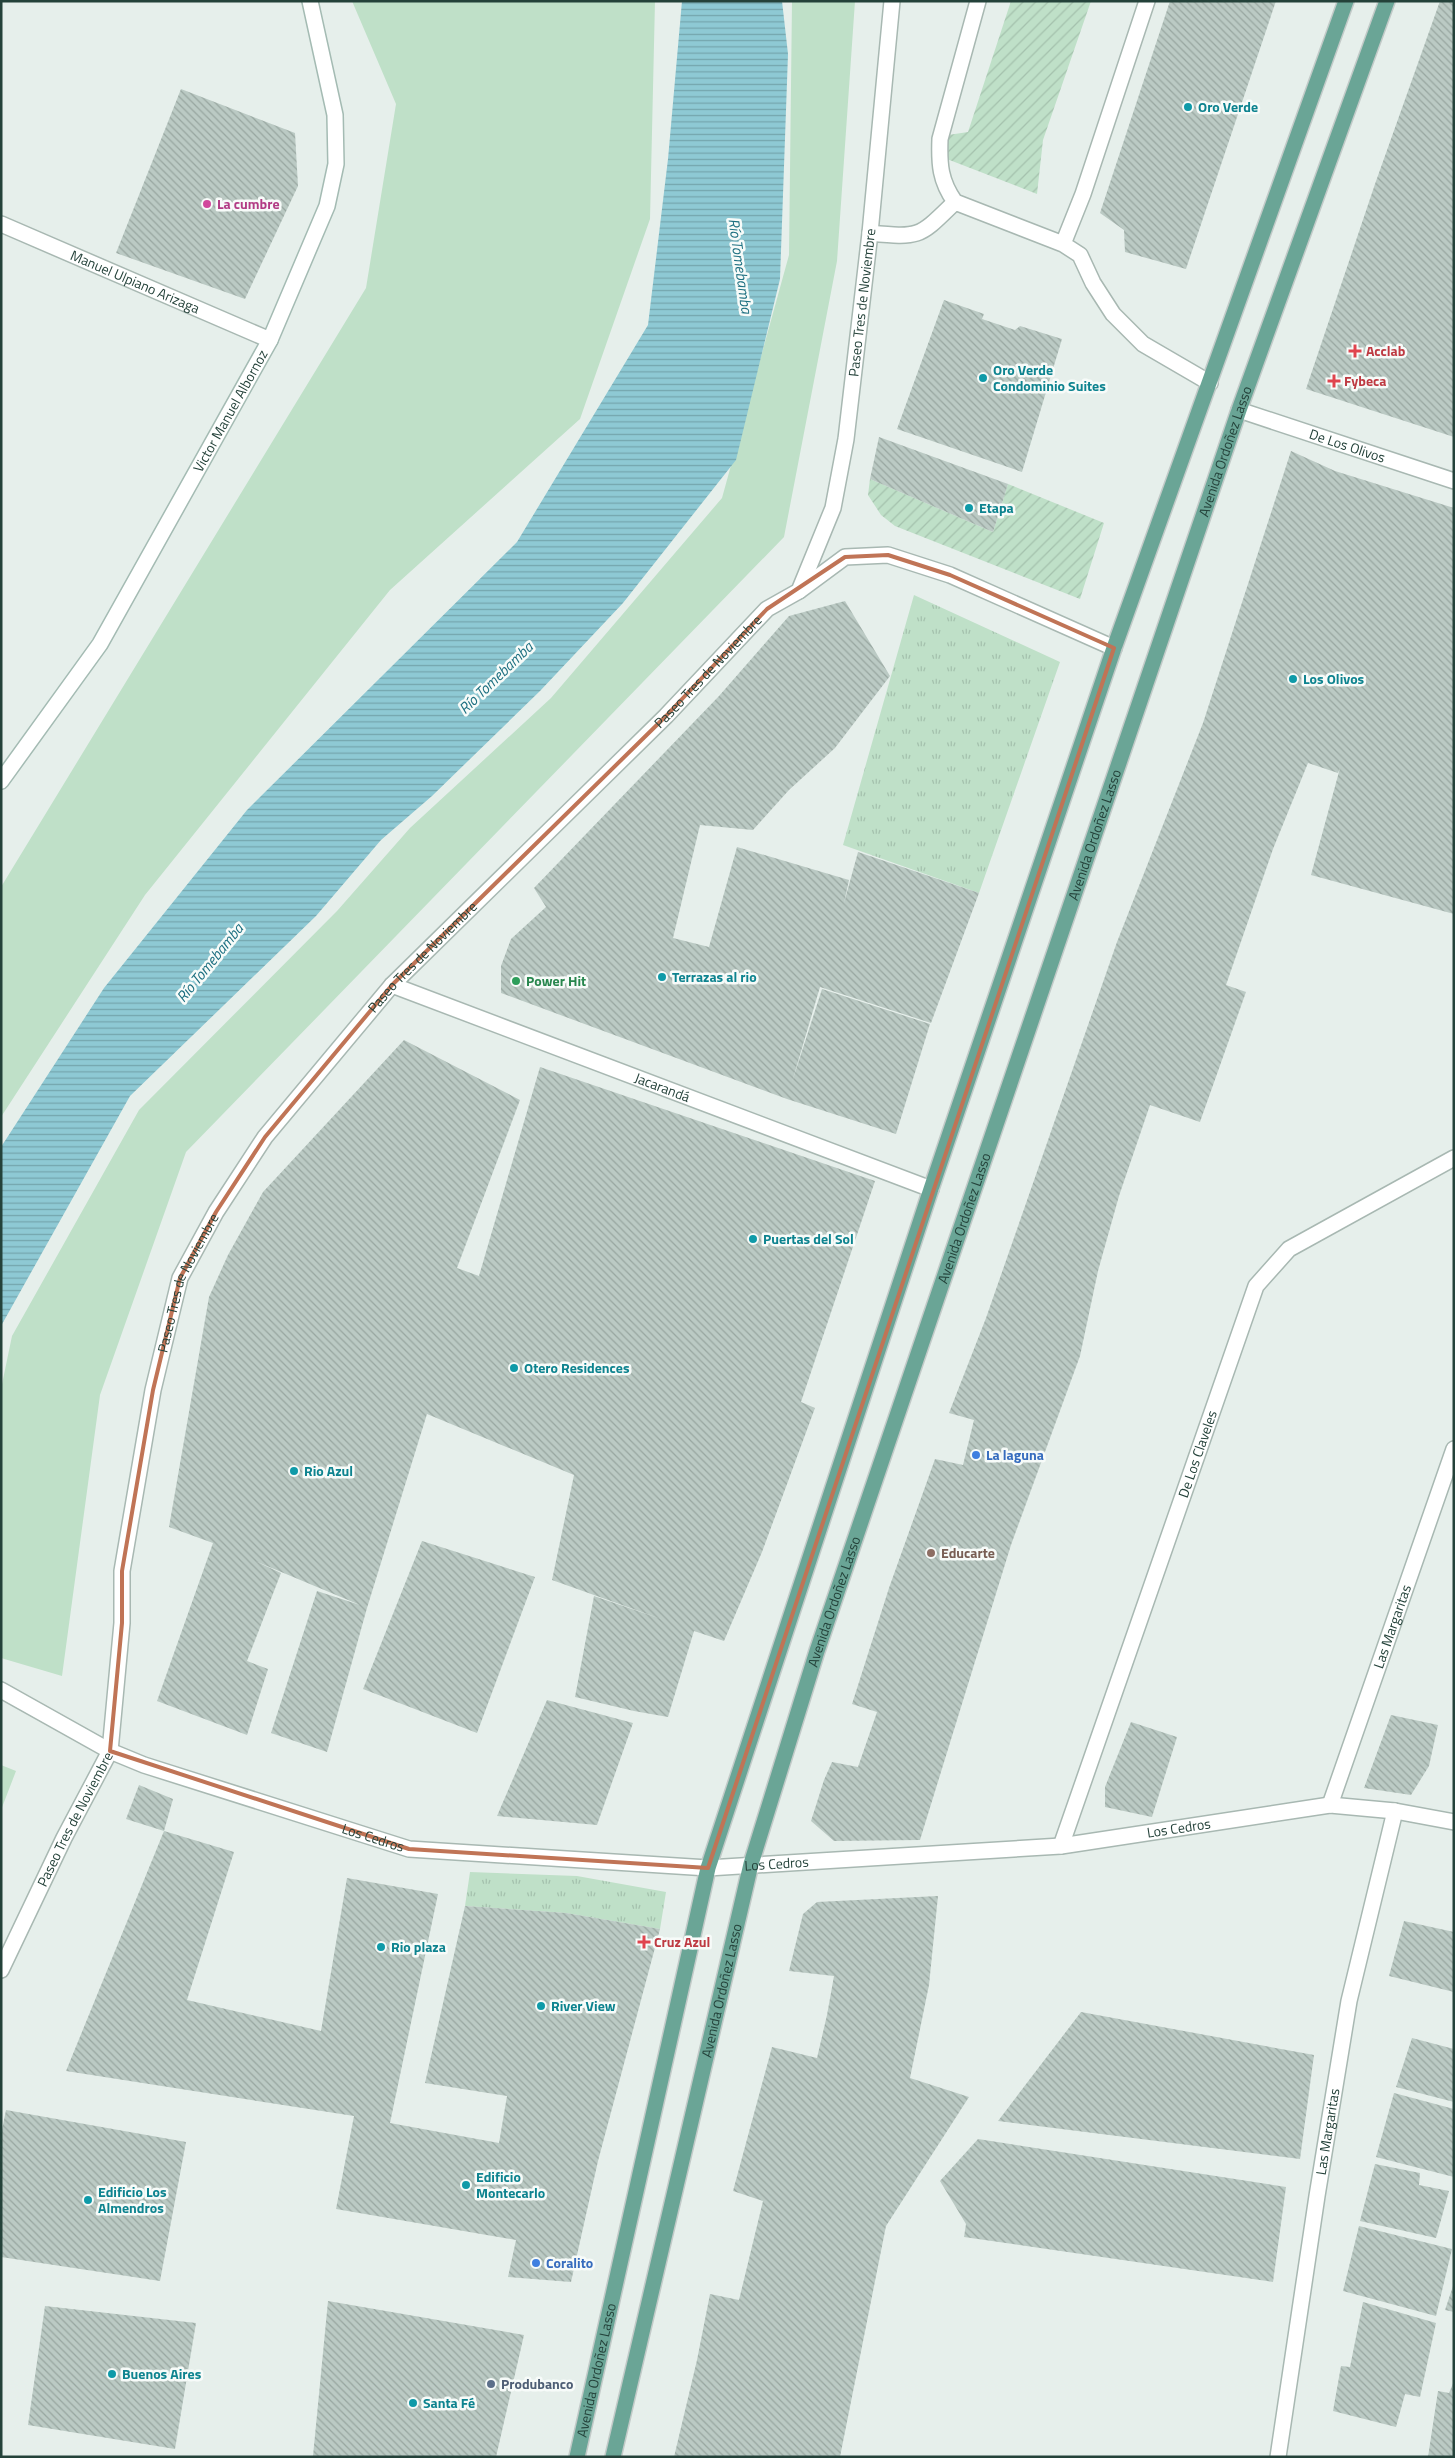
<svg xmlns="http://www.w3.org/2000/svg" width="1455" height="2458" font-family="'Titillium Web',sans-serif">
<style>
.grass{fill:url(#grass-tufts)}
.park{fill:#bfe0c8}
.garden{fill:url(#garden-furrows)}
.water{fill:url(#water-rules)}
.building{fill:url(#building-back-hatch)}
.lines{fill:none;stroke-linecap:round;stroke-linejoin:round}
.lane-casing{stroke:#a8b8b2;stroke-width:18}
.street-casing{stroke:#a8b8b2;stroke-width:18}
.secondary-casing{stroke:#a4bbb3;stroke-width:18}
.primary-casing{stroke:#c2cac8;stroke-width:18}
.lane{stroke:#fff;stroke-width:15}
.street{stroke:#fff;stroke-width:15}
.secondary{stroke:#fff;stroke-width:15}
.primary{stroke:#6aa596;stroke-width:15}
.marked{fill:none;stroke:#c07456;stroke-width:4;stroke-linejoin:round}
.culture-dot{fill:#0f9aa8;stroke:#f7fbf9;stroke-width:2}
.hotel-dot{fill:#d1479c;stroke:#f7fbf9;stroke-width:2}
.health-dot{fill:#e0444e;stroke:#f7fbf9;stroke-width:2}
.leisure-dot{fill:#2e9e5b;stroke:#f7fbf9;stroke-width:2}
.shop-dot{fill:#3f7fe0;stroke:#f7fbf9;stroke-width:2}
.education-dot{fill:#8d6e63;stroke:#f7fbf9;stroke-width:2}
.service-dot{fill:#5c6f8a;stroke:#f7fbf9;stroke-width:2}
.labels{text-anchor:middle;stroke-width:5;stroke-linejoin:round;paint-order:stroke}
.culture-label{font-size:14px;font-weight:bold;fill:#0d838f;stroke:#f7fbf9;text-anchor:start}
.hotel-label{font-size:14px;font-weight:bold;fill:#b23c85;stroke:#f7fbf9;text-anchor:start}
.street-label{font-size:14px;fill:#24423a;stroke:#f7fbf9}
.health-label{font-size:14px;font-weight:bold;fill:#be3a42;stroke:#f7fbf9;text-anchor:start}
.leisure-label{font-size:14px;font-weight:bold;fill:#27864d;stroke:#f7fbf9;text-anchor:start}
.shop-label{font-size:14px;font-weight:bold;fill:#366cbe;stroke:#f7fbf9;text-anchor:start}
.education-label{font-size:14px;font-weight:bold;fill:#785e54;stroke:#f7fbf9;text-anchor:start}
.service-label{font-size:14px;font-weight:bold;fill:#4e5e75;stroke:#f7fbf9;text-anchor:start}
.water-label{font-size:15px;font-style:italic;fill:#1c6f80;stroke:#f7fbf9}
</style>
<defs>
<pattern id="grass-tufts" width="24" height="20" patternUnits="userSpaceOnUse" patternTransform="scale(1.25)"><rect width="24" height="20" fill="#bfe0c8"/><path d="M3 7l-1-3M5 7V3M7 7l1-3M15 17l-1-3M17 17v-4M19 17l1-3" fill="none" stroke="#a4c1ad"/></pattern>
<pattern id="garden-furrows" width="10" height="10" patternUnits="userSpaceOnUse" patternTransform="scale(1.25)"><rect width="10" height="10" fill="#bfe0c8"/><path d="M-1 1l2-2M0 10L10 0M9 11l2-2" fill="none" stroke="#a4c1ad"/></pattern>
<pattern id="water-rules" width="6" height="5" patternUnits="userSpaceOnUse" patternTransform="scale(1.25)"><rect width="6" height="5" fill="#8ec9d4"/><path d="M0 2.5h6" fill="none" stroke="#74a5ad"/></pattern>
<pattern id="building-back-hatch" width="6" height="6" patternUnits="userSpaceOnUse" patternTransform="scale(1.25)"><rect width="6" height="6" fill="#bbcac4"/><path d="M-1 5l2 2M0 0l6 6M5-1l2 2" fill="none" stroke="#98a6a0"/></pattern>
</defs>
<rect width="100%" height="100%" fill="#e6efeb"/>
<path class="grass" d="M 914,595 L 1060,662 L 979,893 L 843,845 Z
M 470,1872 L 577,1876 L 666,1892 L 660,1929 L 566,1913 L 465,1906 Z"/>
<path class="park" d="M 352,1 L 655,1 L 650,219 L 580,419 L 390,590 L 145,895 L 1,1117 L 1,887 L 366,288 L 396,104 Z
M 792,1 L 855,1 L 837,261 L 784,537 L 186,1152 L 100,1395 L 62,1676 L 1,1658 L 1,1389 L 12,1336 L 139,1110 L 337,911 L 410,828 L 551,698 L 722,498 L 789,255 Z
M 1,1765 L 16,1771 L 1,1810 Z"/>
<path class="garden" d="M 1011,1 L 1091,1 L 1043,140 L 1037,194 L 934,154 L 935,137 L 968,132 Z
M 870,479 L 993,532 L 1008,484 L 1104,523 L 1080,599 L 895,526 L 881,515 L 868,495 Z"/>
<path class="water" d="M 682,1 L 782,1 L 788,54 L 780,279 L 736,460 L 623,603 L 540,691 L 432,796 L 381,840 L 316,916 L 130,1096 L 1,1326 L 1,1147 L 104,988 L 247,810 L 517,542 L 648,325 L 668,159 Z"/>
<path class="building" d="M 1170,1 L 1276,1 L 1186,269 L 1125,252 L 1124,230 L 1100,213 Z
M 1440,1 L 1454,1 L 1454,437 L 1306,389 L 1375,184 Z
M 181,89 L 295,133 L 298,186 L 245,299 L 116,253 Z
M 944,300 L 984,314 L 982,319 L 1015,330 L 1020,326 L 1062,339 L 1022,472 L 897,429 Z
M 879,437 L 1008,484 L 993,532 L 870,479 Z
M 1291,451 L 1335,471 L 1454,508 L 1454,914 L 1311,875 L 1340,768 L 1338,773 L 1308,763 L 1273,849 L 1226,985 L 1246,992 L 1200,1122 L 1150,1105 L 1119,1196 L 1098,1271 L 1080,1356 L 1011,1545 L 920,1840 L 834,1841 L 811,1821 L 824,1780 L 832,1762 L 858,1767 L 877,1712 L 852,1704 L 889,1588 L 935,1459 L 963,1465 L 974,1420 L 949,1413 L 986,1318 L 1117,942 L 1203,723 Z
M 845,601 L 890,676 L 835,748 L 789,790 L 753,830 L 700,825 L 673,938 L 709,947 L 737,847 L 849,880 L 844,903 L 858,852 L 979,893 L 931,1023 L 820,987 L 792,1082 L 822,989 L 930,1024 L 896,1134 L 787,1099 L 501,993 L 501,966 L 511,939 L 546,907 L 534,888 L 719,696 L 789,616 Z
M 404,1040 L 520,1100 L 457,1268 L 479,1276 L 540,1067 L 875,1181 L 801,1402 L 815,1408 L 762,1552 L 724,1641 L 694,1631 L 668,1717 L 634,1711 L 575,1697 L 594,1596 L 664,1620 L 552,1580 L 574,1475 L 427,1414 L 367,1608 L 327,1752 L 271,1733 L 317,1591 L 360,1605 L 255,1561 L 281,1573 L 247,1661 L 268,1669 L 247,1735 L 157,1701 L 213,1543 L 169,1527 L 209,1297 L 228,1255 L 263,1192 Z
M 422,1541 L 535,1577 L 477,1733 L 363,1689 Z
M 547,1700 L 633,1723 L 597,1825 L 497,1816 Z
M 1391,1715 L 1438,1725 L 1429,1766 L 1411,1795 L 1364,1788 Z
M 1131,1722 L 1177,1737 L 1152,1817 L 1105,1807 L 1105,1787 Z
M 139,1785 L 173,1799 L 164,1831 L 126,1819 Z
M 164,1831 L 234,1852 L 187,2000 L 321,2031 L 347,1878 L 438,1894 L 390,2123 L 499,2143 L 507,2096 L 425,2083 L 465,1906 L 566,1913 L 660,1929 L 598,2161 L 571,2282 L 508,2277 L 516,2240 L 336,2209 L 354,2116 L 66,2071 Z
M 938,1896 L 929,1985 L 910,2078 L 969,2097 L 886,2226 L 840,2457 L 674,2457 L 697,2360 L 710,2294 L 739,2300 L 763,2201 L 733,2191 L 772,2047 L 817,2058 L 827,2015 L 834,1976 L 789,1971 L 803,1914 L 817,1902 Z
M 1404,1921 L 1454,1932 L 1454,1992 L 1389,1976 Z
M 1081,2012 L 1314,2055 L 1300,2159 L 998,2121 Z
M 1412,2038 L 1454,2049 L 1454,2102 L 1396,2087 Z
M 1394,2093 L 1454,2109 L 1454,2177 L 1376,2157 Z
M 6,2110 L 186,2142 L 160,2281 L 1,2257 L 1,2135 Z
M 978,2139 L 1286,2187 L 1273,2282 L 964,2237 L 966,2224 L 940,2181 Z
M 1375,2164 L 1420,2173 L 1419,2185 L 1449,2191 L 1436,2238 L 1360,2221 Z
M 1359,2226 L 1452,2249 L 1436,2316 L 1343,2291 Z
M 1453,2286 L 1454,2286 L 1454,2312 L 1445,2310 Z
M 328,2301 L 524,2335 L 496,2457 L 313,2456 Z
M 1363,2302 L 1436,2323 L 1420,2397 L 1405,2394 L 1396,2427 L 1333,2411 L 1341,2366 L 1350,2367 Z
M 45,2306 L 196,2323 L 175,2449 L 28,2425 Z
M 1454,2381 L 1454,2457 L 1428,2457 L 1438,2391 L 1449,2393 Z"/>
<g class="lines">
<defs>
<path id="lane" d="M 978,1 L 940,139 C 939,164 940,181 955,202 L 1063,244 L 1080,255 L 1093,283 L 1113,314 L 1143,344 L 1210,383
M 870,233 C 921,238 919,237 955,202
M 1063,244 L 1083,194 L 1147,1"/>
<g id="street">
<path id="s1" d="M 1,224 L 270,340"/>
<path id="s2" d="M 1239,410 L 1454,481"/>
<path d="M 799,591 L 845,557 L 888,555 L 950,575 L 1114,648"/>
<path id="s3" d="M 392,985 L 931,1189"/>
<path id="s4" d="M 1,1690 L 110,1751 L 144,1765 L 409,1849 L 708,1868 L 1061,1846 L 1330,1805 L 1395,1811 L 1454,1822"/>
<path id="s5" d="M 1330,1805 L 1454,1449"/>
<path id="s6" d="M 1061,1846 L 1256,1286 L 1289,1249 L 1454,1158"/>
<path id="s7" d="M 1,1970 L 64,1838 L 110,1751 L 122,1623 L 122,1571 L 153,1390 L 180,1278 L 216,1212 L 265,1137 L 392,985 L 666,716 L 767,609 L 799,591 L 833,508 L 846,439 L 870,233 L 892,1"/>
<path id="s8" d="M 1278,2457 L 1317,2196 L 1349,2001 L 1395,1811"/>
</g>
<g id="secondary">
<path id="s9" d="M 1,781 L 100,644 L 270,340 L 327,206 L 336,164 L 335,115 L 310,1"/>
</g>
<g id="primary">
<path id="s10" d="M 577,2457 L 708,1868 L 931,1189 L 1114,648 L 1346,1"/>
<path id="s11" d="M 613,2457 L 751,1864 L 817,1651 L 1239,410 L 1387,1"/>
</g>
</defs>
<use href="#lane" class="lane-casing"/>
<use href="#street" class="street-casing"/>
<use href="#secondary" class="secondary-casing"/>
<use href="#primary" class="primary-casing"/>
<use href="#lane" class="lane"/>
<use href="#street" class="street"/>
<use href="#secondary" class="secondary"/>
<use href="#primary" class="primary"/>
</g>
<path class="marked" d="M 888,555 L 950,575 L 1114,648 L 708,1868 L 409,1849 L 110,1751 L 122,1623 L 122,1571 L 153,1390 L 180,1278 L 216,1212 L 265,1137 L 392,985 L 666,716 L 767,609 L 845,557 Z"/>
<g class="culture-dot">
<circle cx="1188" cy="107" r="5"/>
<circle cx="983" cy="378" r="5"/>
<circle cx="969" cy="508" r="5"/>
<circle cx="1293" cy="679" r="5"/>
<circle cx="662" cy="977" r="5"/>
<circle cx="753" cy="1239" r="5"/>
<circle cx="514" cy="1368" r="5"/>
<circle cx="294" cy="1471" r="5"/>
<circle cx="381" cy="1947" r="5"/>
<circle cx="541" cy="2006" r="5"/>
<circle cx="466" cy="2185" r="5"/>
<circle cx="88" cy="2200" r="5"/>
<circle cx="112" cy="2374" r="5"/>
<circle cx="413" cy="2403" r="5"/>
</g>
<circle class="hotel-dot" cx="207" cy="204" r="5"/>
<g class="health-dot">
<path d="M1352.5 343.5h5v5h5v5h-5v5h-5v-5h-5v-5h5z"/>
<path d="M1331.5 373.5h5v5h5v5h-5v5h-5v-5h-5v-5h5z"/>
<path d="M641.5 1934.5h5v5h5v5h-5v5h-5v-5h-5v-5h5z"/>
</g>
<circle class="leisure-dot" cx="516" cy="981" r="5"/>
<g class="shop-dot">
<circle cx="976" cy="1455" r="5"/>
<circle cx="536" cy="2263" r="5"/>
</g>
<circle class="education-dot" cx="931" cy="1553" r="5"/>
<circle class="service-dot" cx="491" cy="2384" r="5"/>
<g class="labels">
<g class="culture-label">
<text x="1198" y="112">Oro Verde</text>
<text x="993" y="375">Oro Verde<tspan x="993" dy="16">Condominio Suites</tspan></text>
<text x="979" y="513">Etapa</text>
<text x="1303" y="684">Los Olivos</text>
<text x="672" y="982">Terrazas al rio</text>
<text x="763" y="1244">Puertas del Sol</text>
<text x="524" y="1373">Otero Residences</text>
<text x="304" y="1476">Rio Azul</text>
<text x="391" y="1952">Rio plaza</text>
<text x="551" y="2011">River View</text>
<text x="476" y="2182">Edificio<tspan x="476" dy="16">Montecarlo</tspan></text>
<text x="98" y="2197">Edificio Los<tspan x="98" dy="16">Almendros</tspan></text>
<text x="122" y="2379">Buenos Aires</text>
<text x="423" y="2408">Santa Fé</text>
</g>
<g class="hotel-label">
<text x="217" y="209">La cumbre</text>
</g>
<g class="street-label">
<text dy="5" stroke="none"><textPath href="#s1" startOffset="146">Manuel Ulpiano Arizaga</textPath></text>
<text dy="5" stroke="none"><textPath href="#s7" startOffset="1952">Paseo Tres de Noviembre</textPath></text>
<text dy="5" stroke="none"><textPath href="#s9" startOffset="436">Victor Manuel Albornoz</textPath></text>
<text dy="5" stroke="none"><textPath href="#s2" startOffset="114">De Los Olivos</textPath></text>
<text dy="5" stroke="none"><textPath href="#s11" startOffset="2099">Avenida Ordoñez Lasso</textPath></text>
<text dy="5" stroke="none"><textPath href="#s7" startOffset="1532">Paseo Tres de Noviembre</textPath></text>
<text dy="5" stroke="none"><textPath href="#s11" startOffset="1694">Avenida Ordoñez Lasso</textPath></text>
<text dy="5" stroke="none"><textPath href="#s7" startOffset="1128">Paseo Tres de Noviembre</textPath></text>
<text dy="5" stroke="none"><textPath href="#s3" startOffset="289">Jacarandá</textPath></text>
<text dy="5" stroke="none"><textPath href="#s11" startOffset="1289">Avenida Ordoñez Lasso</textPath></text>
<text dy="5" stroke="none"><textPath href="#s7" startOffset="722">Paseo Tres de Noviembre</textPath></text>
<text dy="5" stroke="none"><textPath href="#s6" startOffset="415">De Los Claveles</textPath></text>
<text dy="5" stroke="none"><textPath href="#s11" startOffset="884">Avenida Ordoñez Lasso</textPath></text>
<text dy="5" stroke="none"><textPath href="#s5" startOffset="189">Las Margaritas</textPath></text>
<text dy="5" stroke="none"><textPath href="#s7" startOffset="168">Paseo Tres de Noviembre</textPath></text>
<text dy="5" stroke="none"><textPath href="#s4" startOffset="1212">Los Cedros</textPath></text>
<text dy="5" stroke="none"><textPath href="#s4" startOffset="402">Los Cedros</textPath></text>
<text dy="5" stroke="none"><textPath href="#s4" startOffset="808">Los Cedros</textPath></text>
<text dy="5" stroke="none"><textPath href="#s11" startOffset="479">Avenida Ordoñez Lasso</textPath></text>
<text dy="5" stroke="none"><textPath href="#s8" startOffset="329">Las Margaritas</textPath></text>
<text dy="5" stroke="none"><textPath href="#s10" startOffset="89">Avenida Ordoñez Lasso</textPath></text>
</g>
<g class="health-label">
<text x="1366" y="356">Acclab</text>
<text x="1344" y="386">Fybeca</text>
<text x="654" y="1947">Cruz Azul</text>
</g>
<g class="leisure-label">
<text x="526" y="986">Power Hit</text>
</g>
<g class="shop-label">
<text x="986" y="1460">La laguna</text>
<text x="546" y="2268">Coralito</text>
</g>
<g class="education-label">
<text x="941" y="1558">Educarte</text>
</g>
<g class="service-label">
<text x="501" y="2389">Produbanco</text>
</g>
<g class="water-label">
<text transform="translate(740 266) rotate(82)" y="5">Río Tomebamba</text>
<text transform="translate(496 678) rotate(-44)" y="5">Río Tomebamba</text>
<text transform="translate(210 963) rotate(-51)" y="5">Río Tomebamba</text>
</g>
</g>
<rect width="1455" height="2458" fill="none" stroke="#24423a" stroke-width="5"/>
</svg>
